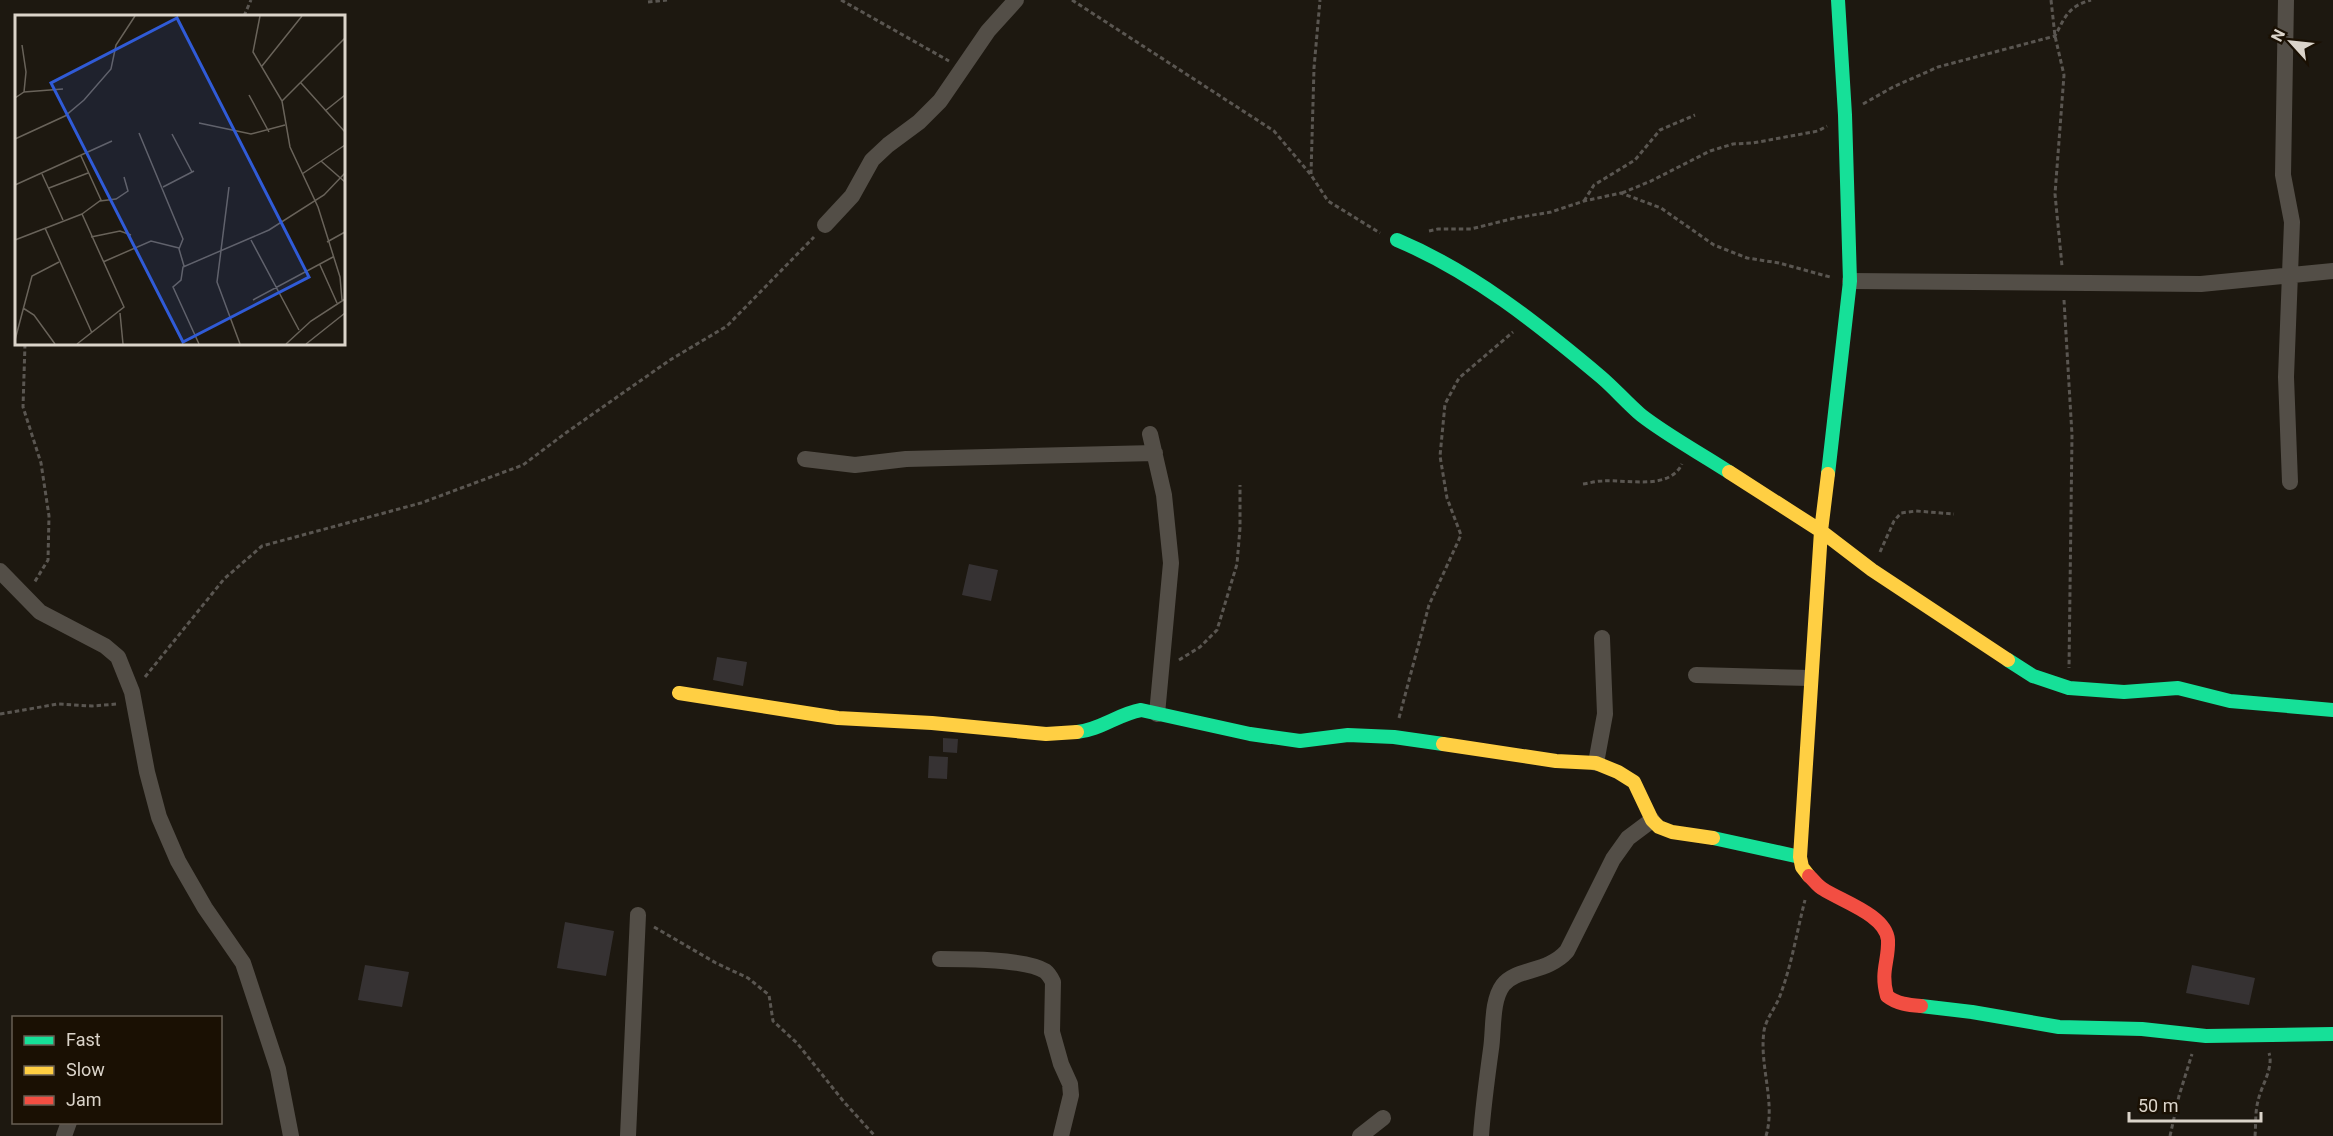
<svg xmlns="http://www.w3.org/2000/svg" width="2333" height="1136" font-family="Roboto,sans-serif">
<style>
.building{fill:#363233}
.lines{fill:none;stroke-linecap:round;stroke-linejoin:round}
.path{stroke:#5a5651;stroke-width:3;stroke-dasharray:4.5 3;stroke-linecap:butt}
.street{stroke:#534e47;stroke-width:16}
.fast{stroke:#16e098;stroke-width:14}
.slow{stroke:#ffcf43;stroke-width:14}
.jam{stroke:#f24e42;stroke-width:14}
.inset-road{fill:none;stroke:#69635a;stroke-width:1.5}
.view{fill:#305bd7;fill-opacity:0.15;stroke:#305bd7;stroke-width:3}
.inset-edge{fill:none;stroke:#dbd4ca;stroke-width:3}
</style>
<rect width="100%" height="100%" fill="#1d1810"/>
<path class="building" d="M 969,564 L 998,570 L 991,601 L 962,595 Z
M 717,657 L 747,662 L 743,686 L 713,680 Z
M 943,738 L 958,739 L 957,753 L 943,752 Z
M 929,756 L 948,757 L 947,779 L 928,778 Z
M 565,922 L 614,931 L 606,976 L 557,968 Z
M 365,965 L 409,972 L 402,1007 L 358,1000 Z
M 2192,965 L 2255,978 L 2249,1005 L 2186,993 Z"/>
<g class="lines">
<path class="path" d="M 841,0 L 949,61
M 1072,0 L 1274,131 L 1311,175 L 1328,201 L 1380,233
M 2051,0 L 2055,36 L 2064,75 L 2055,194 L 2062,266
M 648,2 L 667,0
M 244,16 L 251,0
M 1863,104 L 1893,87 L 1938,67 L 2055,36 C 2066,15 2068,7 2091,0
M 1311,174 L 1314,68 L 1320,0
M 1622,193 L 1651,181 L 1710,151 L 1733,144 L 1753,143 L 1818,131 L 1827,126
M 1584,201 L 1594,185 L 1635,160 L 1660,130 L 1695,115
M 1429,231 L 1438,229 L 1471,229 L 1515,218 L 1551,212 L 1584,201 L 1621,193 L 1661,208 L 1714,245 L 1747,258 L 1779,263 L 1830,277
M 2064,300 L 2072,435 L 2069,668
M 25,344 L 23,407 L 41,463 L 49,516 L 48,560 L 34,583
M 1583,484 C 1590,483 1596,481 1602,481 C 1627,479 1669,491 1682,464
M 1880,552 L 1894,521 L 1901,513 L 1916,511 L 1954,514
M 1179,660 L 1200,647 L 1217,630 L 1237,564 L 1240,528 L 1240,485
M 145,677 L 224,579 L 262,546 L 421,503 L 523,465 L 567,432 L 670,360 L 727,326 L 814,237
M 0,714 L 58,704 L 92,706 L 117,704
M 1399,718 L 1429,605 L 1461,535 L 1447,498 L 1440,456 L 1445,404 L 1459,378 L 1513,332
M 654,927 L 716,963 L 748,978 L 769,995 L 773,1021 L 797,1043 L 844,1102 L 875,1136
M 1766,1136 C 1776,1102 1759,1066 1764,1031 C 1766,1018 1777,1006 1781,993 C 1792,963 1797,931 1805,900
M 2170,1136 L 2179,1096 L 2192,1054
M 2255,1136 C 2256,1125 2255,1112 2258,1101 C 2261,1086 2274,1068 2269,1053"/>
<path class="street" d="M 2286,0 L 2283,175 L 2292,222 L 2286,377 L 2290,482
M 825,225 L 852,196 L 872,160 L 888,145 L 919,122 L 940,101 L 988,31 L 1016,0
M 1850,281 L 2201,284 L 2333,271
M 1150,434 L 1164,495 L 1171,563 L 1157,714
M 805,459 L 855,465 L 906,459 L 1155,453
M 0,571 L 40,612 L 105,646 L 118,657 L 132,692 L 147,772 L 159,817 L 178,861 L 205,908 L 243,963 L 278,1069 L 291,1136
M 1696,675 L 1810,678
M 1596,763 L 1605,714 L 1602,638
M 940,959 C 964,959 1026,959 1045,971 C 1049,974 1051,978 1053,982 L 1052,1032 L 1061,1064 L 1070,1084 L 1071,1095 L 1061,1136
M 64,1136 L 69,1122
M 628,1136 L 638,915
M 1360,1136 L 1383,1118
M 1481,1136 C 1483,1107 1487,1078 1491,1049 C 1494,1030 1491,1001 1503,985 C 1516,968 1548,973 1567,951 L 1613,859 L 1628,838 L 1652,820"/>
<path class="fast" d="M 1397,240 C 1473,272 1538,324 1601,377 C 1615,389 1627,403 1641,415 C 1668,436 1700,453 1729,472
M 1828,474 L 1850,281 L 1845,115 L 1838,0
M 2008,660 L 2033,676 L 2069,688 L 2124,692 L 2178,688 L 2230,701 L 2333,710
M 1077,732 C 1100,730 1118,714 1141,710 L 1250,734 L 1300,741 L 1348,735 L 1394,737 L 1443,744
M 1713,838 L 1800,857
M 1921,1006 L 1972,1012 L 2059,1027 L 2142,1029 L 2206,1036 L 2333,1034"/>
<path class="slow" d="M 1729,472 L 1821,531 L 1872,570 L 2008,660
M 679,693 L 838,718 L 932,723 L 1046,734 L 1077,732
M 1443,744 L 1556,761 L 1596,763 L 1618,772 L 1634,782 L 1652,820 L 1659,827 L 1672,832 L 1713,838
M 1809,876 L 1802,867 L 1800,857 L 1821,531 L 1828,474"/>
<path class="jam" d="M 1809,876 C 1814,880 1817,886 1823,889 C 1841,901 1886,915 1888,940 C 1889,961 1880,971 1887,996 C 1897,1004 1909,1005 1921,1006"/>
</g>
<g transform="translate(15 15)">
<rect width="330" height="330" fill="#1d1810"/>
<path class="inset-road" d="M 245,1 L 238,37 L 267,86 L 275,132 L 303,192 L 325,262 L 327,285M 7,30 L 11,57 L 9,77M 247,51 L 287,1M 286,68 L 330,117M 234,80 L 254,117M 0,83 L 9,77 L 48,74M 267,86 L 330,23M 310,96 L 330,80M 184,108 L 236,119 L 270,110M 124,118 L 168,224 L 164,234 L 169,251M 157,119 L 177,157M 0,124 L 50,101 L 69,85 L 96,54 L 101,30 L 120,1M 66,141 L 86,185 L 67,199M 306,146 L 330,167M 27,159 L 48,205M 287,159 L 330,130M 0,170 L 97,126M 148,172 L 179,156M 214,172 L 202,267 L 225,329M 34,173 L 73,158M 85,186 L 101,184 L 113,176 L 109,162M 30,213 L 77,318M 76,222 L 105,216 L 116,220M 0,225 L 67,199 L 109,292 L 62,329M 236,225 L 284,315M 312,227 L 330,217M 88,247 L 136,226 L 164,233M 305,250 L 322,288M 238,285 L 318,242M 8,293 L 19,300 L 40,329M 105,298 L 108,329M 0,325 L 17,261 L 44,247M 184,329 L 158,272 L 166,265 L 168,252 L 254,215 L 309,180 L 330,158M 271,329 L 296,306 L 330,284M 291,329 L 330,298"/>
<path class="view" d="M 162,3 L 294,262 L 168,327 L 36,68 Z"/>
<rect width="330" height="330" class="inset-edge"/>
</g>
<rect x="12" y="1016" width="210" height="108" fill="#1a1003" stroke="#675e53" stroke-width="1.5"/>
<rect x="24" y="1036" width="30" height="9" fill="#16e098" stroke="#675e53" stroke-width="1.5"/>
<text x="66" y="1046" font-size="18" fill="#dbd4ca">Fast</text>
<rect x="24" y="1066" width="30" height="9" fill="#ffcf43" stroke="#675e53" stroke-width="1.5"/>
<text x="66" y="1076" font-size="18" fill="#dbd4ca">Slow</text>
<rect x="24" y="1096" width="30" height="9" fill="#f24e42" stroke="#675e53" stroke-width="1.5"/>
<text x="66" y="1106" font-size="18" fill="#dbd4ca">Jam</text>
<g transform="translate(2291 42) rotate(297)" stroke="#1a1003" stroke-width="4.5" paint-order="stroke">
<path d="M0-4.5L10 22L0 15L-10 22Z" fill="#dbd4ca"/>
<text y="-9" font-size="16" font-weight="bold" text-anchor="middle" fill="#dbd4ca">N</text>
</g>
<path d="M2129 1112v9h132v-9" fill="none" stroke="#dbd4ca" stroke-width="3"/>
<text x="2138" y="1112" font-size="18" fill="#dbd4ca" stroke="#1a1003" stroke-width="4.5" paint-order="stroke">50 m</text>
</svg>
